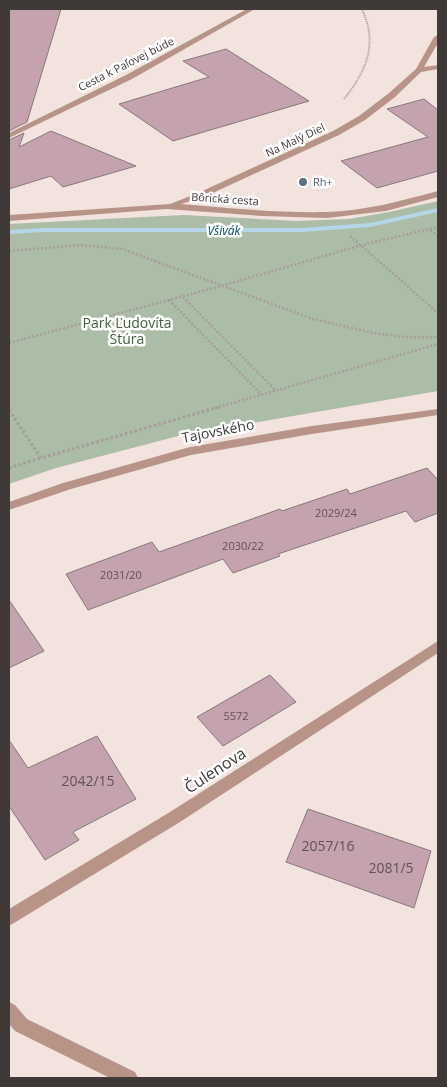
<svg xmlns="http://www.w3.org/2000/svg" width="447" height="1087" font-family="'Open Sans',sans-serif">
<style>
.green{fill:#abbda6}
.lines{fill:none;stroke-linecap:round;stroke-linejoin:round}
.stream{fill:#b5d5e8;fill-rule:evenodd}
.building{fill:#c4a2ae;stroke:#86787d}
.path-far2{stroke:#a79c98;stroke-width:2;stroke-dasharray:1 1;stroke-linecap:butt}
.path-far1{stroke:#a79c98;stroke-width:2.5;stroke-dasharray:2 2;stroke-linecap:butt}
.path{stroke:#a79c98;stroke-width:3;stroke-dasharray:2.5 2.5;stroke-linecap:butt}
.minor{fill:#b89488;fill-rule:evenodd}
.service-dot{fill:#5c6f8a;stroke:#fff;stroke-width:2}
.labels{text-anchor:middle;stroke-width:5;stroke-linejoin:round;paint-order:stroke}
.far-street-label{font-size:11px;fill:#3f3937;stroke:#fff}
.far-service-label{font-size:11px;fill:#4e5e75;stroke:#fff;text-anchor:start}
.number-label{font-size:11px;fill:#605355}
.far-water-label{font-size:12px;font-style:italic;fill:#0c4863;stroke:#fff}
.park-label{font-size:14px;fill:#436239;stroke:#fff}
.street-label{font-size:14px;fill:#3f3937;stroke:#fff}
.near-number-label{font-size:14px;fill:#605355}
.near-street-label{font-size:16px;fill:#3f3937;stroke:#fff}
</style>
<rect width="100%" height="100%" fill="#f2e3de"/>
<path class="green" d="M 438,201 L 438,391 L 182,435 L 56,468 L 9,484 L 9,224 L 183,215 L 297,221 L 349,219 L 389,212 Z"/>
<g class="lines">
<path class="stream" d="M 438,208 L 438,212 L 370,227 L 303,232 L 43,232 L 9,234 L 9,230 L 43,228 L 303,228 L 370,223 Z"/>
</g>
<path class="building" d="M 9,9 L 61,9 L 27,122 L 9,131 Z
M 226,49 L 309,101 L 173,141 L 119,104 L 209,77 L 183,61 Z
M 424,99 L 438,110 L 438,171 L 377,188 L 341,161 L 428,137 L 387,109 Z
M 51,131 L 136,166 L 63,187 L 51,176 L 9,189 L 9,140 L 24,133 L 19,147 Z
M 427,468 L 438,480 L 438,513 L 415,522 L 406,511 L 278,554 L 280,556 L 233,573 L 223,559 L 88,610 L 66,574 L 152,542 L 159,552 L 280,509 L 282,511 L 347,489 L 350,494 Z
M 9,600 L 44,651 L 9,668 Z
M 270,675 L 296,702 L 223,746 L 197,717 Z
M 97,736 L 136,799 L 73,832 L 79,840 L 45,860 L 9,806 L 9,740 L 28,768 Z
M 308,809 L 431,851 L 414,908 L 286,862 Z"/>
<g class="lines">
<path class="path-far2" d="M 344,99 C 367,70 378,44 362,9"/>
<path class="path-far1" d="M 430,230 L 438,236
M 350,236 L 438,313
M 9,251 L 80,245 L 122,249 L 313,319 L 373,333 L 405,337 L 438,337
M 183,297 L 276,391
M 169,300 L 262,395
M 9,343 L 221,286 L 362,245 L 438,227
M 215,408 L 438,344"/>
<path class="path" d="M 9,410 L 41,458 L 219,407
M 9,468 L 41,458"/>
<path class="minor" d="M 247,9 L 255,9 L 132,79 L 9,138 L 9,133 L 126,75 Z
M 438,35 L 438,43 L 424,67 L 438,65 L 438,69 L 421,72 L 395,97 L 365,120 L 339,135 L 204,197 L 181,204 C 229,208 278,213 326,212 C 364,211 401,201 438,191 L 438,197 L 386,211 L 327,218 L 262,216 L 166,209 L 9,221 L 9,215 L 170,204 L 198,193 L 333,131 L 359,116 L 389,93 L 416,69 L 434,37 Z
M 438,409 L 438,415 L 312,434 L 191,455 L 71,489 L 9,510 L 9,502 L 63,483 L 190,447 L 312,426 Z
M 438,641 L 438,653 L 180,822 L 9,926 L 9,909 L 170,812 Z
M 9,1002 L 15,1005 L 27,1019 L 135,1072 L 138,1078 L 110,1078 L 15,1031 L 9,1024 Z"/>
</g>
<circle class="service-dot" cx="303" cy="182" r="5"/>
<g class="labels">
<g class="far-street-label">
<text transform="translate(126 64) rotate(-27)" y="4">Cesta k Paľovej búde</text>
<text transform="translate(295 140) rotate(-25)" y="4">Na Malý Diel</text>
<text transform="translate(225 199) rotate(4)" y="4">Bôrická cesta</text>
</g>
<g class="far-service-label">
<text x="313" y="186">Rh+</text>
</g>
<g class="number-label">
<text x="336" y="517">2029/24</text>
<text x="243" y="550">2030/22</text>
<text x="121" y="579">2031/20</text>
<text x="236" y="720">5572</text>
</g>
<g class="far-water-label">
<text x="224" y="235">Všivák</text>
</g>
<g class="park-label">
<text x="127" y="328">Park Ľudovíta<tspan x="127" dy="16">Štúra</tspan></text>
</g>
<g class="street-label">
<text transform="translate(218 431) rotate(-11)" y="5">Tajovského</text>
</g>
<g class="near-number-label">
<text x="88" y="786">2042/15</text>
<text x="328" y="851">2057/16</text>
<text x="391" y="873">2081/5</text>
</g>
<g class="near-street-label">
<text transform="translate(215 770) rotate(-33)" y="6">Čulenova</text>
</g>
</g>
<rect width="447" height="1087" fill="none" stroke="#3f3937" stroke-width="20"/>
</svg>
